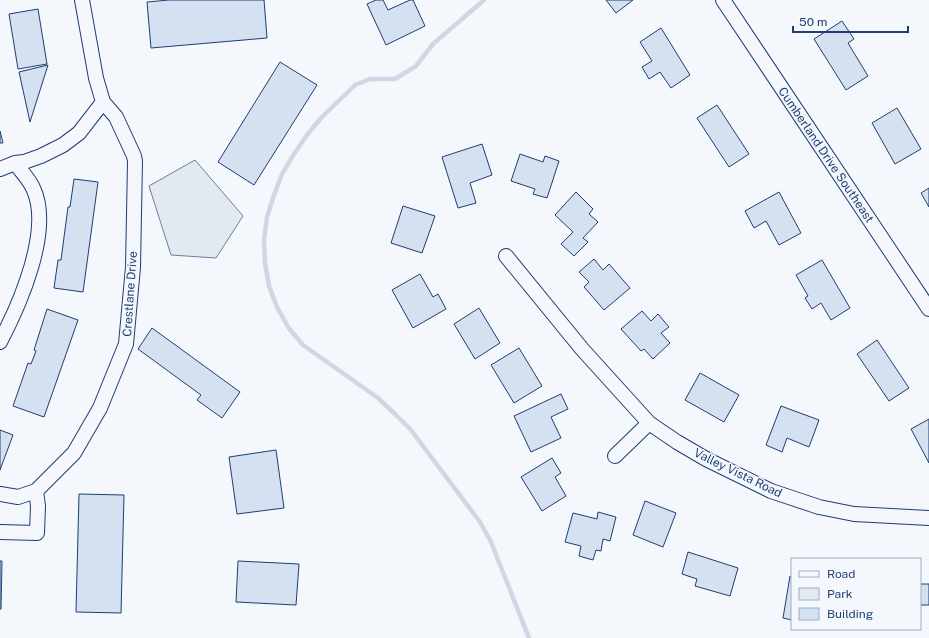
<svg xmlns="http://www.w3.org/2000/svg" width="929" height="638" font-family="'Public Sans',sans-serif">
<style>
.green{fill:#e3e9f0;stroke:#687fa3}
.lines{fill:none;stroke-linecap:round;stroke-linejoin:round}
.stream{stroke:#cfd7e4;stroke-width:4.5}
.building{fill:#d5e0f0;stroke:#1d3f73}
.minor-casing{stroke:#1d3f73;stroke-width:16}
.minor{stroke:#f4f7fb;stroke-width:14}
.labels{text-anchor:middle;stroke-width:3;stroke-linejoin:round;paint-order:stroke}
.street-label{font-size:12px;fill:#1d3f73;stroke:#f4f7fb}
</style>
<rect width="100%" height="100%" fill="#f4f7fb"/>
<path class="green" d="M 195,160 L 243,216 L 216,258 L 171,255 L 149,186 Z"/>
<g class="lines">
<path class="stream" d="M 484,0 L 433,44 L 416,66 L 395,79 L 370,79 L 355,85 L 322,117 L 307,135 L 294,154 L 282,174 L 274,195 L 267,217 L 264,240 L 265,263 L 269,286 L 277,307 L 288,327 L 303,345 L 378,398 L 395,414 L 411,430 L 480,522 L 491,542 L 529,638"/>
</g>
<path class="building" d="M 169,0 L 264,0 L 267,38 L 151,48 L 147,2 Z
M 376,0 L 383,0 L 388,10 L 410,0 L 413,0 L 425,26 L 386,45 L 367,4 Z
M 606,0 L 633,0 L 616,13 Z
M 38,9 L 47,64 L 18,69 L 9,14 Z
M 842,21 L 854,39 L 848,43 L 868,76 L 846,90 L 814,39 Z
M 661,28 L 690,75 L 671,88 L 660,72 L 649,79 L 642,67 L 652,61 L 640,42 Z
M 280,62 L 317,85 L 254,185 L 218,162 Z
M 48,65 L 30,122 L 19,72 Z
M 717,105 L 749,154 L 729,167 L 697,118 Z
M 897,108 L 921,149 L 895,164 L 872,123 Z
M 0,131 L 3,143 L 0,143 Z
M 482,144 L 492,175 L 470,183 L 476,203 L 458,208 L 442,157 Z
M 520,154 L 543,162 L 545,156 L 559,161 L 547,198 L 533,194 L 535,189 L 511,181 Z
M 74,179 L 98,182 L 83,292 L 54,288 L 58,260 L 61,260 L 68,207 L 70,207 Z
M 929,188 L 929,207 L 921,193 Z
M 576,192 L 593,209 L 589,214 L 598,222 L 583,238 L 588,242 L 574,256 L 561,244 L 573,232 L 555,215 Z
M 779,192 L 801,233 L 779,245 L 766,221 L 754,228 L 745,211 Z
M 403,206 L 435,216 L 422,253 L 391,243 Z
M 594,259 L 603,270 L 609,264 L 630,288 L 604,310 L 584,287 L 589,282 L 579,272 Z
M 822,260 L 850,308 L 831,320 L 821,303 L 812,309 L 805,298 L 808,296 L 796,275 Z
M 420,274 L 433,297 L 438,294 L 446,309 L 413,328 L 392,290 Z
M 479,308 L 500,343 L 475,359 L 454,324 Z
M 47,309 L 78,320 L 44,417 L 13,406 L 28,363 L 31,364 L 36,351 L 34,350 Z
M 642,311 L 651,321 L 658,314 L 669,327 L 661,333 L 670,343 L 653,359 L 644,349 L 641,351 L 621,329 Z
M 152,328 L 240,392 L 222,418 L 197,400 L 201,395 L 138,349 Z
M 877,340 L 909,388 L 889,401 L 857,354 Z
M 519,348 L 542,386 L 514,403 L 491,365 Z
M 700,373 L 739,395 L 724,422 L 685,400 Z
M 561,394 L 568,409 L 551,417 L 561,438 L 531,452 L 514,416 Z
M 781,406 L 819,420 L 809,447 L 787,438 L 782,452 L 766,445 Z
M 929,419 L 929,463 L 911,429 Z
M 0,430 L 13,435 L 0,470 Z
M 276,450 L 284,508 L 237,514 L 229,457 Z
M 552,458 L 561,473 L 555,477 L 566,496 L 542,511 L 521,477 Z
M 79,494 L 124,495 L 121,613 L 76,612 Z
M 645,501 L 676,513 L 663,547 L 633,535 Z
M 598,512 L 616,517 L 610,541 L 603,539 L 601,551 L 596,550 L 593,560 L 579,556 L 581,546 L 565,542 L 573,513 L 597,519 Z
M 688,552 L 738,568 L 730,596 L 695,586 L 697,579 L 682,574 Z
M 0,561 L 2,561 L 1,609 L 0,609 Z
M 238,561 L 299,564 L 296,605 L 236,602 Z
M 790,576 L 792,577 L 792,620 L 783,618 Z
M 920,584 L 929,584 L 929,605 L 920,605 Z"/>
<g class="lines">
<defs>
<path id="minor" d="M 723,0 L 929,309
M 0,169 L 15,163 L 24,162 L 41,156 L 63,145 L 79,133 L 103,102
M 506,256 L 582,349 L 649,423 L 677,442 L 706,459 L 771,491 L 819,507 L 854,514 L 929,518
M 0,342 C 20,304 53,229 33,188 C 29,179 21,171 15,163
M 615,456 L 649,423
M 0,494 L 18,497 L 36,491 L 74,453 L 100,408 L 126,344 L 133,267 L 135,161 L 134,156 L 116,117 L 103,102 L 96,78 L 82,0
M 0,532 L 37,533 L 38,506 L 36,491"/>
</defs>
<use href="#minor" class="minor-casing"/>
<use href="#minor" class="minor"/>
</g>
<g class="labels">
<g class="street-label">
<text transform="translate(826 155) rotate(56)" y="4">Cumberland Drive Southeast</text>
<text transform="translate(130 294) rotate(-86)" y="4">Crestlane Drive</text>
<text transform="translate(738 473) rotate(26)" y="4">Valley Vista Road</text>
</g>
</g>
<rect x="791" y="558" width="130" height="72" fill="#f4f7fb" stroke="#9eadc5"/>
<rect x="799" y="571" width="20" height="6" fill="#f4f7fb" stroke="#9eadc5"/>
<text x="827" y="578" font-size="12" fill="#1d3f73">Road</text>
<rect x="799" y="588" width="20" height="12" fill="#e3e9f0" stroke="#9eadc5"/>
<text x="827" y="598" font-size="12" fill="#1d3f73">Park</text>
<rect x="799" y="608" width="20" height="12" fill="#d5e0f0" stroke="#9eadc5"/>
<text x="827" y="618" font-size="12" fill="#1d3f73">Building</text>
<path d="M793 26v6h115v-6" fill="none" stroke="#1d3f73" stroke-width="2"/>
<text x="799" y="26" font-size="12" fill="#1d3f73" stroke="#f4f7fb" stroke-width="3" paint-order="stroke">50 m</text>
</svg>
